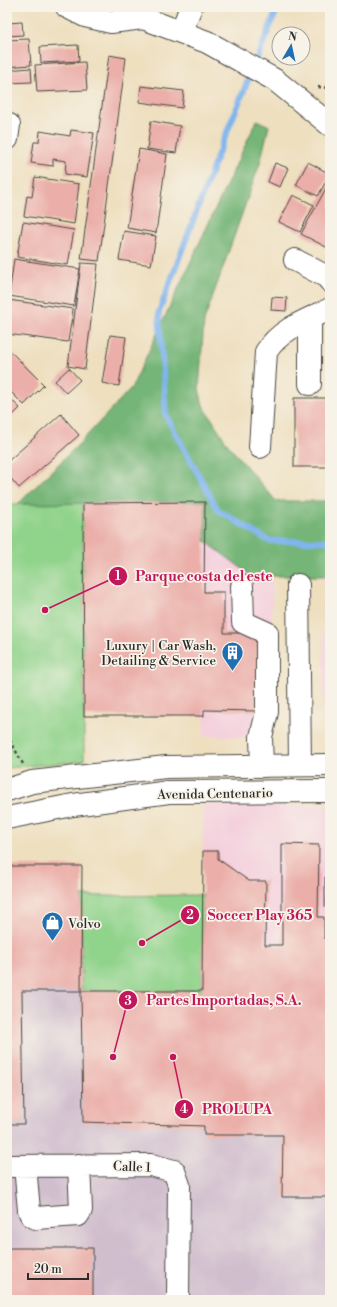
<svg xmlns="http://www.w3.org/2000/svg" width="337" height="1307" font-family="'Libre Bodoni',serif">
<style>
.built{fill:#f4cfdd}
.industrial{fill:#d0bdcd}
.green{fill:#90d38b;stroke:#5e7f5b}
.forest{fill:#74b577;stroke:#507051}
.lines{fill:none;stroke-linecap:round;stroke-linejoin:round}
.stream{stroke:#80b5ee;stroke-width:6}
.building{fill:#ebaea9}
.minor-casing{stroke:#484641;stroke-width:24}
.major-casing{stroke:#484641;stroke-width:24}
.path{stroke:#484641;stroke-width:2.5;stroke-dasharray:3 3;stroke-linecap:butt}
.minor{stroke:#fff;stroke-width:22}
.major{stroke:#fff;stroke-width:22}
.labels{text-anchor:middle;stroke-width:3.5;stroke-linejoin:round;paint-order:stroke}
.poi-label{font-size:13px;fill:#2b2b2b;stroke:#f7f3e8;text-anchor:end}
.street-label{font-size:13px;fill:#2b2b2b;stroke:#f7f3e8}
.leader{fill:none;stroke:#c2185b;stroke-width:1.5}
.callout-dot{fill:#c2185b;stroke:#f7f3e8;stroke-width:1.5}
.mark-label{font-size:12px;text-anchor:middle;font-weight:bold;fill:#fff}
.callout-label{font-size:14px;text-anchor:middle;font-weight:bold;fill:#c2185b;stroke:#f7f3e8;stroke-width:3.5;stroke-linejoin:round;paint-order:stroke}
</style>
<rect width="100%" height="100%" fill="#f7f3e8"/>
<filter id="ink" filterUnits="userSpaceOnUse"><feTurbulence type="fractalNoise" baseFrequency=".025" numOctaves="2"/><feDisplacementMap in="SourceGraphic" scale="8" xChannelSelector="R" yChannelSelector="G"/><feConvolveMatrix kernelMatrix="1 2 1 2 8 2 1 2 1" color-interpolation-filters="sRGB"/></filter>
<filter id="wash" filterUnits="userSpaceOnUse"><feTurbulence type="fractalNoise" baseFrequency=".012" numOctaves="4" result="noise"/><feDisplacementMap in="SourceGraphic" scale="16" xChannelSelector="R" yChannelSelector="G"/><feGaussianBlur stdDeviation="0.9" result="paint"/><feColorMatrix in="noise" values="0 0 0 0 0 0 0 0 0 0 0 0 0 0 0 0 0 1.4 0 .05"/><feComposite in="paint" operator="in"/></filter>
<g filter="url(#wash)">
<rect width="100%" height="100%" fill="#eedfbf"/>
<path class="built" d="M 205,541 L 252,576 L 272,576 L 271,738 L 204,736 Z
M 323,576 L 330,576 L 330,737 L 324,737 Z
M 203,805 L 330,805 L 330,991 L 202,991 Z"/>
<path class="industrial" d="M 7,990 L 330,991 L 330,1300 L 7,1300 Z"/>
<path class="green" d="M 83,503 L 84,761 L 7,768 L 7,504 Z
M 203,895 L 202,991 L 81,991 L 82,896 Z"/>
<path class="forest" d="M 257,120 L 269,126 L 260,163 L 204,321 L 199,389 L 203,405 L 228,445 L 276,501 L 330,501 L 330,576 L 252,576 L 205,541 L 205,502 L 18,504 L 80,443 L 132,387 Z"/>
<g class="lines">
<path class="stream" d="M 278,7 L 218,154 L 159,312 L 166,416 L 218,510 L 269,541 L 330,541"/>
</g>
<g id="blocks">
<path class="building" d="M 22,22 L 23,35 L 7,36 L 7,23 Z
M 29,39 L 31,65 L 7,67 L 7,40 Z
M 78,45 L 79,61 L 41,63 L 40,47 Z
M 109,55 L 126,58 L 99,261 L 81,259 Z
M 85,62 L 87,90 L 37,92 L 35,65 Z
M 31,68 L 32,82 L 7,83 L 7,70 Z
M 141,86 L 184,91 L 182,108 L 139,102 Z
M 151,121 L 180,126 L 176,153 L 147,149 Z
M 71,130 L 94,133 L 87,177 L 65,174 L 66,161 L 53,159 L 53,166 L 31,163 L 34,142 L 39,142 L 40,131 L 70,136 Z
M 139,149 L 167,154 L 156,233 L 127,228 Z
M 308,162 L 330,174 L 318,196 L 296,185 Z
M 275,163 L 288,168 L 280,187 L 268,182 Z
M 35,177 L 79,184 L 74,224 L 24,216 L 27,196 L 32,197 Z
M 330,181 L 330,249 L 301,234 Z
M 293,195 L 314,205 L 300,232 L 279,222 Z
M 23,222 L 74,230 L 68,265 L 17,257 Z
M 124,231 L 156,236 L 151,265 L 119,260 Z
M 14,259 L 80,269 L 74,306 L 9,296 Z
M 81,263 L 98,264 L 85,369 L 68,366 Z
M 272,297 L 287,298 L 286,311 L 271,310 Z
M 8,300 L 73,309 L 68,342 L 7,334 L 10,315 L 7,314 Z
M 110,335 L 126,337 L 119,386 L 102,383 Z
M 7,348 L 44,385 L 24,405 L 7,388 Z
M 69,368 L 80,380 L 66,393 L 55,381 Z
M 7,396 L 20,408 L 7,421 Z
M 294,398 L 330,398 L 330,467 L 294,467 Z
M 61,414 L 79,435 L 19,488 L 7,474 L 7,462 Z
M 205,502 L 204,592 L 224,592 L 224,633 L 261,633 L 261,711 L 204,710 L 204,716 L 84,716 L 83,503 Z
M 282,844 L 319,845 L 318,917 L 324,917 L 324,938 L 330,938 L 330,1197 L 282,1197 L 283,1135 L 204,1135 L 204,1126 L 83,1122 L 81,991 L 202,991 L 203,851 L 218,851 L 218,859 L 249,881 L 266,881 L 265,945 L 282,945 Z
M 7,866 L 82,866 L 81,991 L 22,991 L 24,1124 L 7,1124 Z
M 325,877 L 330,877 L 330,907 L 325,907 Z
M 7,1248 L 93,1248 L 93,1300 L 7,1300 Z"/>
</g>
</g>
<g filter="url(#ink)">
<use href="#blocks" fill-opacity="0" stroke="#484641" stroke-width="1"/>
<g class="lines">
<defs>
<path id="minor" d="M 67,7 L 85,16 L 111,22 L 143,18 L 207,42 L 275,80 L 330,125
M 181,32 L 191,7
M 7,139 L 9,125
M 295,260 L 327,277 L 330,281
M 310,319 L 310,384
M 260,447 L 266,352 C 280,329 307,320 330,309
M 298,585 L 300,765
M 242,586 L 243,622 L 267,633 L 267,712 L 261,737 L 262,766
M 7,1166 L 151,1165 L 174,1171 L 179,1185 L 178,1300
M 25,1166 L 29,1210 L 31,1215 L 36,1218 L 78,1215 L 81,1210 L 79,1165"/>
<path id="major" d="M 7,790 L 32,782 L 166,767 L 330,765
M 7,818 L 73,805 L 169,792 L 330,791"/>
</defs>
<use href="#minor" class="minor-casing"/>
<use href="#major" class="major-casing"/>
<path class="path" d="M 318,87 L 330,88
M 7,735 L 23,764"/>
<use href="#minor" class="minor"/>
<use href="#major" class="major"/>
</g>
</g>
<defs>
<symbol id="building-pin" viewBox="-11 -11 22 30"><path d="M0 17L-7.5 6A9.5 9.5 0 1 1 7.5 6Z" fill="#1f6fb2" stroke="#f7f3e8"/><path d="M-4-6H4V6H1V3H-1V6H-4ZM-2.5-4.3h1.7v1.8h-1.7ZM.8-4.3h1.7v1.8H.8ZM-2.5-1h1.7V.8h-1.7ZM.8-1h1.7V.8H.8Z" fill="#fff"/></symbol>
<symbol id="shop-pin" viewBox="-11 -11 22 30"><path d="M0 17L-7.5 6A9.5 9.5 0 1 1 7.5 6Z" fill="#1f6fb2" stroke="#f7f3e8"/><path d="M-5-2.5h2.3a2.7 3.5 0 0 1 5.4 0H5L5.5 6h-11ZM-1.5-2.5h3a1.5 2.3 0 0 0-3 0Z" fill="#fff"/></symbol>
</defs>
<g fill-rule="evenodd">
<use href="#building-pin" x="220" y="640" width="25" height="34"/>
<use href="#shop-pin" x="40" y="910" width="25" height="34"/>
</g>
<g class="labels">
<g class="poi-label">
<text x="216" y="650">Luxury | Car Wash,<tspan x="216" dy="15">Detailing &amp; Service</tspan></text>
<text x="68" y="928" text-anchor="start">Volvo</text>
</g>
<g class="street-label">
<text transform="translate(215 793) rotate(-1)" y="5">Avenida Centenario</text>
<text transform="translate(132 1166) rotate(2)" y="5">Calle 1</text>
</g>
</g>
<path class="leader" d="M45 610L118 576M142 943L190 915M113 1057L128 1000M173 1057L184 1109"/>
<g class="callout-dot">
<circle cx="45" cy="610" r="4"/>
<circle cx="142" cy="943" r="4"/>
<circle cx="113" cy="1057" r="4"/>
<circle cx="173" cy="1057" r="4"/>
<circle cx="118" cy="576" r="10"/>
<circle cx="190" cy="915" r="10"/>
<circle cx="128" cy="1000" r="10"/>
<circle cx="184" cy="1109" r="10"/>
</g>
<g class="mark-label">
<text x="118" y="580">1</text>
<text x="190" y="919">2</text>
<text x="128" y="1005">3</text>
<text x="184" y="1113">4</text>
</g>
<g class="callout-label">
<text x="204" y="581">Parque costa del este</text>
<text x="260" y="920">Soccer Play 365</text>
<text x="224" y="1005">Partes Importadas, S.A.</text>
<text x="237" y="1114">PROLUPA</text>
</g>
<rect width="337" height="1307" fill="none" stroke="#f7f3e8" stroke-width="24"/>
<g transform="translate(291 46) rotate(9)"><circle r="19" fill="#f7f3e8" stroke="#a5a39c"/>
<path d="M0-3L7 15L0 10L-7 15Z" fill="#1f6fb2"/>
<text y="-6" font-size="11" font-weight="bold" text-anchor="middle" fill="#2b2b2b">N</text>
</g>
<path d="M28 1273v6h60v-6" fill="none" stroke="#2b2b2b" stroke-width="2"/>
<text x="34" y="1273" font-size="12" fill="#2b2b2b" stroke="#f7f3e8" stroke-width="3" paint-order="stroke">20 m</text>
</svg>
